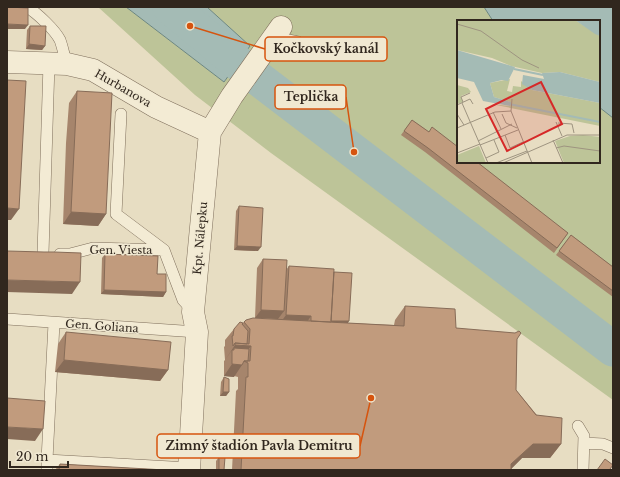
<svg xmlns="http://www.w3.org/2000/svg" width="620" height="477" font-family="'Libre Baskerville',serif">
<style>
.green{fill:#bdc498}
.water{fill:#a4bbb5;stroke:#6c8781}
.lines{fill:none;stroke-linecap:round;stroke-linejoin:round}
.river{stroke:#a4bbb5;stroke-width:35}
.service-casing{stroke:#7f6f5c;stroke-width:12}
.minor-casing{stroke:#7f6f5c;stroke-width:23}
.service{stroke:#f3ebd4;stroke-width:11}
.minor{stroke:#f3ebd4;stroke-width:22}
.wall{fill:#a6856c}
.shaded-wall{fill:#876c58}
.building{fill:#c19b7d;stroke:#876c58}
.labels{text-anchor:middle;stroke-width:3;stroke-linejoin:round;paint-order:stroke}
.street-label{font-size:11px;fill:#31271e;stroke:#f0e8d1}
.inset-river{fill:none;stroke:#a4bbb5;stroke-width:2}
.inset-road{fill:none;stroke:#9e9480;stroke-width:1}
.view{fill:#d62828;fill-opacity:0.15;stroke:#d62828;stroke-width:2}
.inset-edge{fill:none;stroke:#31271e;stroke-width:2}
.leader{fill:none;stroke:#d6540e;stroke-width:1.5}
.callout-dot{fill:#d6540e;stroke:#f0e8d1;stroke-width:1.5}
.callout{fill:#f0e8d1;stroke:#d6540e;stroke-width:1.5}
.callout-label{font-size:12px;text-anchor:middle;font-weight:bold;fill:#31271e}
</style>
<rect width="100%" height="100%" fill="#e7ddc2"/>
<path class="green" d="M 98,7 L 126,7 L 224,82 L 250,46 L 207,7 L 484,7 L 493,21 L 458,21 L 458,162 L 599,162 L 599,107 L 613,118 L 613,400 L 271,153 L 195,95 Z"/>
<path class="water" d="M 126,7 L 207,7 L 250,46 L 224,82 Z
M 484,7 L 613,7 L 613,118 L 599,107 L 599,21 L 493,21 Z"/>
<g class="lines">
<path class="river" d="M 170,7 L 238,63 L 613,349"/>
<defs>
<path id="service" d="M 27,7 C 37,13 55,30 60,40 C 63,48 64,56 67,64
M 273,37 L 298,42
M 121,114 L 116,214 L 164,250 L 183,300 L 193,311
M 43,253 L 49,64
M 60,254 L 70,254 L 93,248 L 164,250
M 7,319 L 197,332
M 54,323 L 47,460 L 189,468
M 578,426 L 584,436 L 583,470
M 584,443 L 603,444 L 613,448
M 47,470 L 47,460"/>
<path id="minor" d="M 7,62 L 67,64 L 93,70 L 156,107 L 210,132
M 189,470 L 197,332 L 193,312 L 210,132 L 232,96 L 281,27"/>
</defs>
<use href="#service" class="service-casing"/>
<use href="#minor" class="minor-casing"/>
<use href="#service" class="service"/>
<use href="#minor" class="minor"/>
</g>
<path class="wall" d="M 30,26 L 45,46 L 42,50 L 26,49 L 27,30 Z
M 77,91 L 106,214 L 98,226 L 63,224 L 66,143 L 69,103 Z
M 412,120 L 429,132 L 568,233 L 554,253 L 425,152 L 401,135 Z
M 239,206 L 258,251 L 234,250 L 236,211 Z
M 571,235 L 613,267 L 613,297 L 556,255 Z
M 105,254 L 157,274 L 166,292 L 163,297 L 101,294 L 102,258 Z
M 263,259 L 286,270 L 289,266 L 334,272 L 348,323 L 394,325 L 395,320 L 405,306 L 456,328 L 517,339 L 516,390 L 561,444 L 550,458 L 522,458 L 511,469 L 511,470 L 232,470 L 236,391 L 238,389 L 238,377 L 234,376 L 234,377 L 224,376 L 224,361 L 225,360 L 224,347 L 225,346 L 225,340 L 234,329 L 244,322 L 278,319 L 255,318 L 257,268 Z
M 66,332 L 168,370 L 160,381 L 55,372 L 58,344 Z
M 224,377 L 229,392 L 226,396 L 220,396 L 221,382 Z
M 219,457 L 224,470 L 216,470 L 216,461 Z
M 60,464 L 165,470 L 55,470 Z"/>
<path class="shaded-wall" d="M 7,24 L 28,25 L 25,29 L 7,29 Z
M 29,44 L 45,46 L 42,50 L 26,49 Z
M 7,208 L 19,209 L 11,220 L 7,220 Z
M 71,212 L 106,214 L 98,226 L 63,224 Z
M 237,246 L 261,247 L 258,251 L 234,250 Z
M 7,280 L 80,282 L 72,294 L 7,292 Z
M 104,290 L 166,292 L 163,297 L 101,294 Z
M 261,310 L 284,311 L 278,319 L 255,318 Z
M 286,315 L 311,316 L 303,328 L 278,326 Z
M 329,321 L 349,321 L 344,330 Z
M 235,345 L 251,346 L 240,361 L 234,350 L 234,348 L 232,352 L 232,350 L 225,360 Z
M 64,360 L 168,370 L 160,381 L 55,372 Z
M 232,364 L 242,365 L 234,377 L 224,376 Z
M 223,392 L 229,392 L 226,396 L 220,396 Z
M 7,427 L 43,429 L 35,441 L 7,439 Z
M 533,444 L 561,444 L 550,458 L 522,458 L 510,470 L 511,464 Z"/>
<path class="building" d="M 7,7 L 28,8 L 28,25 L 7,24 Z
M 30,26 L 46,26 L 45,46 L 29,44 Z
M 7,80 L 26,81 L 19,209 L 7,208 Z
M 77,91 L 112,93 L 106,214 L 71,212 L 75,131 Z
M 412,120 L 429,132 L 432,127 L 458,147 L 458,162 L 477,162 L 568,233 L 557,248 L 428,148 L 404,131 Z
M 239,206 L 263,208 L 261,247 L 237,246 Z
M 571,235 L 613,267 L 613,291 L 559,251 Z
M 7,251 L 44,252 L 54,252 L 81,253 L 80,282 L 7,280 Z
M 105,254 L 158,256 L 157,274 L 166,274 L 166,292 L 104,290 Z
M 263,259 L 287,260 L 284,311 L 261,310 Z
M 289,266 L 334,269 L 331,322 L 311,321 L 311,316 L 286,315 Z
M 334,272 L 352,273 L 349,321 L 331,321 Z
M 405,306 L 455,309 L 456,328 L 515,333 L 519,331 L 521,333 L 517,339 L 516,390 L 536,415 L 562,418 L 561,444 L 533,444 L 511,464 L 511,470 L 241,470 L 246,377 L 248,377 L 248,363 L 244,361 L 250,361 L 251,346 L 235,345 L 235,343 L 249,344 L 250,329 L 244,322 L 246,320 L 253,318 L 404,326 Z
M 240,322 L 243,323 L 242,324 L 248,331 L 247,344 L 235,343 L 233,346 L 232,336 L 233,336 L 234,329 Z
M 66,332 L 171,342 L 168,370 L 64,360 Z
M 234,348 L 249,349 L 248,361 L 244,361 L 242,365 L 232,364 L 232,350 L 234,350 Z
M 224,377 L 229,379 L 229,392 L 223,392 Z
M 7,398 L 45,401 L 43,429 L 7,427 Z
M 219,457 L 225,457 L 224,470 L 219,470 Z
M 605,459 L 613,465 L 610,469 L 612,470 L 597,470 Z
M 60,464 L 165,470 L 59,470 Z"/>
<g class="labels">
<g class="street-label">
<text transform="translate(123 88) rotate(30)" y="4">Hurbanova</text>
<text transform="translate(200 238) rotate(-85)" y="4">Kpt. Nálepku</text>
<text x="121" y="254">Gen. Viesta</text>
<text transform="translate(102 326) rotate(4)" y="4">Gen. Goliana</text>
</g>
</g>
<g transform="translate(457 20)">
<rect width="143" height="143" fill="#e7ddc2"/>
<path d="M 0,0 L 118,0 L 143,16 L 143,62 L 103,52 L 85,53 L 54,46 L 35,38 L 0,30 ZM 53,59 L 50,71 L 55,72 L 56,66 L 64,67 L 64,61 L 75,70 L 143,83 L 143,106 L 34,84 L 53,86 L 53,82 L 37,77 L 33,63 ZM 0,65 L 11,68 L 14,72 L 4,76 L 6,82 L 0,84 ZM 126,115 L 143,117 L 143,143 L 107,143 L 98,121 L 113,116 ZM 22,126 L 29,143 L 0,143 L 0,135 Z" fill="#bdc498"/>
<path d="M 118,0 L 143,0 L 143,16 L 138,14 ZM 0,30 L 58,47 L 51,61 L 45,60 L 33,63 L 37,77 L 54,82 L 53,86 L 26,81 L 17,62 L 0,58 ZM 103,52 L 143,62 L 143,83 L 75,70 L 65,64 L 66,55 L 87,59 L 85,53 Z" fill="#a4bbb5"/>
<path class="inset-river" d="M 57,49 L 86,55M 52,84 L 143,102"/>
<path class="inset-road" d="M 0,4 L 24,11 L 65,40 L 82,48M 55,79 L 54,91 L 75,143M 6,82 L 4,77 L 13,73M 5,83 L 31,143M 0,85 L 13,79 L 16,84M 36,92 L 44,109M 0,94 L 7,105M 45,94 L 49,103 L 60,108M 99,102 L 105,116M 101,103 L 115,104 L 117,113M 0,108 L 38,92 L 54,91M 48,115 L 53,128 L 66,122M 96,120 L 106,143M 21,121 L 55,104M 23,125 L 61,110M 99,128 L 107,126 L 143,131M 0,133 L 23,124M 29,138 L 42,132 L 37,120M 39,143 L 70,131M 46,143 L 110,115 L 143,115"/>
<path class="view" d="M 84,62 L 105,104 L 50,131 L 29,89 Z"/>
<rect width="143" height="143" class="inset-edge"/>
</g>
<path class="leader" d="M190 26L265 49M354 152L346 97M371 398L360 446"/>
<g class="callout-dot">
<circle cx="190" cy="26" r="4"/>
<circle cx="354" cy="152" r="4"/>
<circle cx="371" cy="398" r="4"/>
</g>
<g class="callout">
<rect x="265" y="37" width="122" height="24" rx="4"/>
<rect x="275" y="85" width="71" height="24" rx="4"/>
<rect x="157" y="434" width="203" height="24" rx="4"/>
</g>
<g class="callout-label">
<text x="326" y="53">Kočkovský kanál</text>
<text x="311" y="101">Teplička</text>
<text x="259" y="450">Zimný štadión Pavla Demitru</text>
</g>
<rect width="620" height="477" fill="none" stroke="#31271e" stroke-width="16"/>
<path d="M10 461v6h58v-6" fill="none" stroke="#31271e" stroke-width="2"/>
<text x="16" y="461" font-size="12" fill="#31271e" stroke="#f0e8d1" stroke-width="3" paint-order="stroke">20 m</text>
</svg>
